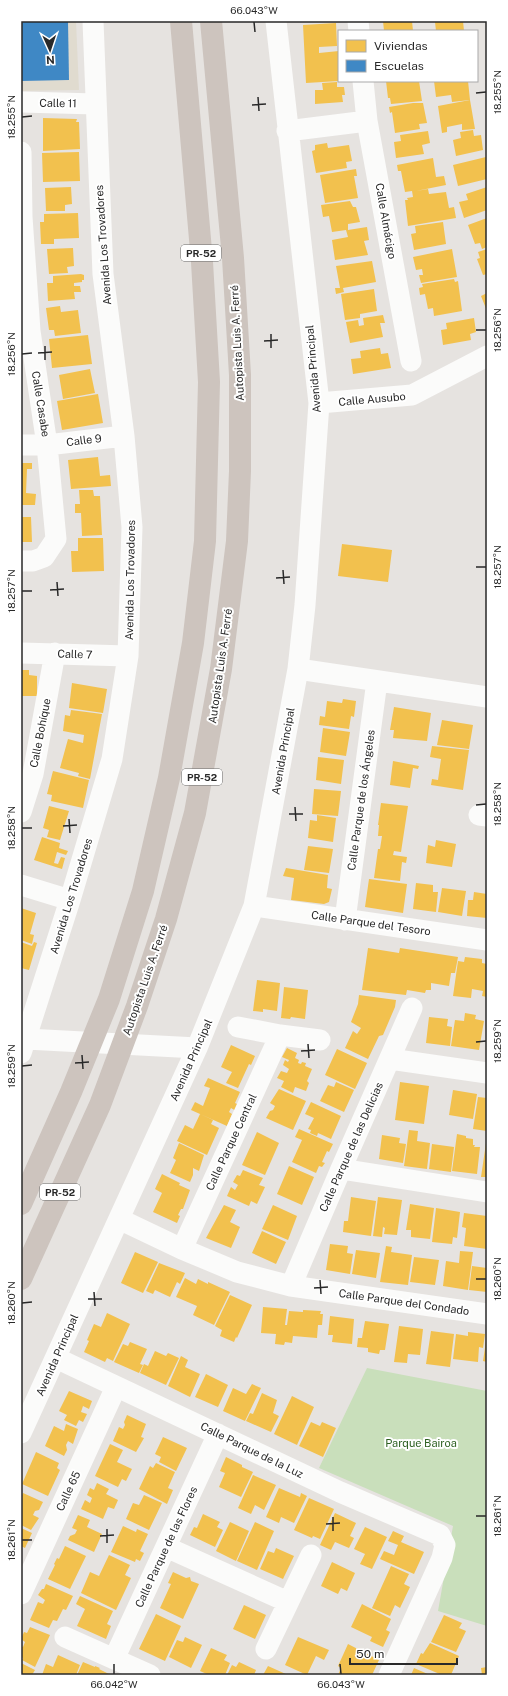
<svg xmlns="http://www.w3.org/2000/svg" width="508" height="1696" font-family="'Public Sans',sans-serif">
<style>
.education{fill:#e0dbcf}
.green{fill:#c9dfbb}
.homes{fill:#f2c14e}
.schools{fill:#3f88c5}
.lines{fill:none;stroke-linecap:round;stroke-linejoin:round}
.minor{stroke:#fbfbfa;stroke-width:21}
.highway{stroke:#cdc4be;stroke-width:22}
.ticks{fill:none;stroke:#292929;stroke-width:1.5}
.labels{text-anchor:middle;stroke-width:4;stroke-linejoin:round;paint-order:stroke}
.shield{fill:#fff;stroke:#696969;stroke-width:1}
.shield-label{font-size:10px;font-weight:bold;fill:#292929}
.street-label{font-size:11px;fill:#292929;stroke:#fff}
.park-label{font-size:11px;fill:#2c5f20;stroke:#fff}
.neatline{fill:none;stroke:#292929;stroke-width:1.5}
.ticks-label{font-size:10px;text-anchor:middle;fill:#292929}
</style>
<rect width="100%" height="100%" fill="#e6e3e0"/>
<path class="education" d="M 21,21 L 76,21 L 79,90 L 21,91 Z"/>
<path class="green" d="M 367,1368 L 487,1391 L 487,1626 L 438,1611 L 453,1526 L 319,1468 Z"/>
<path class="homes" d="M 383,21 L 412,21 L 413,31 L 384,31 Z
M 444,21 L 463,21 L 464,31 L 436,31 L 435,22 Z
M 336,23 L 337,46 L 319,47 L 319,53 L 339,51 L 339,81 L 306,83 L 303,25 Z
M 386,81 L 419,81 L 422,101 L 391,104 L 390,98 L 388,98 Z
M 434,81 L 468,81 L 470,100 L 452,102 L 451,95 L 436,97 Z
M 337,82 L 337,87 L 344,87 L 345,95 L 342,95 L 343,102 L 315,104 L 315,90 L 323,90 L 322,83 Z
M 470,100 L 475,129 L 462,130 L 462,124 L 447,127 L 447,132 L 442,133 L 438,106 Z
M 413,103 L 423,103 L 427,123 L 419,124 L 420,129 L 395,133 L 392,112 L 390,113 L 389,107 Z
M 43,118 L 77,119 L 76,122 L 79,122 L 80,149 L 43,151 Z
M 473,130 L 474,136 L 481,135 L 483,150 L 456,156 L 453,140 L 461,138 L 460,132 Z
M 428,131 L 430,143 L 422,145 L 424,154 L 396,158 L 394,142 L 401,141 L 400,135 Z
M 327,143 L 328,148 L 349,145 L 352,161 L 346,162 L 347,168 L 316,173 L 312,151 L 315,150 L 315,145 Z
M 79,152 L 80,181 L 43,182 L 42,153 Z
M 486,157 L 487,179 L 458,186 L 453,165 Z
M 433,158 L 436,177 L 444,176 L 446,185 L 416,191 L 428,189 L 429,194 L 446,192 L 449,208 L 454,207 L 456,218 L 408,226 L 405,200 L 408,200 L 407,198 L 413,197 L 412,191 L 405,192 L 401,171 L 398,171 L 397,165 Z
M 356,169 L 357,176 L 354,176 L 358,198 L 325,203 L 320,175 Z
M 71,187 L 72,204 L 65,205 L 65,211 L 46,211 L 45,188 Z
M 487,187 L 487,210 L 464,218 L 459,202 L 468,200 L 466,194 Z
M 350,201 L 353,207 L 356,207 L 360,222 L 348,224 L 348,230 L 367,227 L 369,240 L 364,241 L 368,255 L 335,260 L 332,240 L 348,237 L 346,230 L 332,232 L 329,216 L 323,217 L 321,205 Z
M 78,213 L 79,238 L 54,239 L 54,244 L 41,244 L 40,222 L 44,222 L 44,214 Z
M 487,218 L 487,247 L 482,249 L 480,243 L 475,244 L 468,225 Z
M 443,222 L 446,244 L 414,250 L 411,234 L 416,233 L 415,226 Z
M 73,248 L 74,266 L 67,267 L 68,273 L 49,274 L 47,249 Z
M 452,249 L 457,277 L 421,283 L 419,275 L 423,275 L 422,269 L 416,270 L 413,257 Z
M 487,249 L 487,274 L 483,275 L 477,259 L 480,258 L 478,252 Z
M 372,261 L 376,282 L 343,288 L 344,292 L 336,294 L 335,288 L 340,288 L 336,266 Z
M 81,274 L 84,275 L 84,280 L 82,280 L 82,282 L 74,283 L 74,286 L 80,286 L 81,292 L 74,292 L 75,299 L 48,301 L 47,283 L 53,283 L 53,276 Z
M 454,279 L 455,282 L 458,281 L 462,311 L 434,316 L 433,308 L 428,309 L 425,294 L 420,295 L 419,288 L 423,287 L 422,284 Z
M 374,289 L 377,311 L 360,314 L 360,318 L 345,320 L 341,294 Z
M 487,293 L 487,311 L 481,296 Z
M 60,306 L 61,312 L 78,310 L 81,333 L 55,336 L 54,330 L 49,330 L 46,308 Z
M 383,315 L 385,323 L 380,323 L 383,337 L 350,343 L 346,322 L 358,320 L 359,326 L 364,325 L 363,318 Z
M 474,318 L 476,332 L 470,334 L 471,340 L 443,345 L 441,330 L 447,329 L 446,323 Z
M 88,335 L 92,364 L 52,368 L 49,339 Z
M 380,348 L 381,354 L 388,353 L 391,368 L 353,374 L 351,359 L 361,358 L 360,351 Z
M 90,369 L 95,393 L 63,399 L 59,375 Z
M 98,394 L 103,423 L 62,430 L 57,401 Z
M 98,457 L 100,476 L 110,475 L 111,486 L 71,489 L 68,460 Z
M 21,463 L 32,463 L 32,469 L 27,469 L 26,493 L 36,494 L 35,505 L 21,505 Z
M 79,490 L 93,490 L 94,496 L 100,496 L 102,535 L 82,536 L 81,513 L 75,513 L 75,504 L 80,504 Z
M 21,517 L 31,517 L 32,542 L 21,542 Z
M 78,538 L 103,538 L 104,571 L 72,572 L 71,551 L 78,551 Z
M 342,544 L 392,550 L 388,582 L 338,576 Z
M 21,670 L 29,670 L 29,675 L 37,676 L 37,696 L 21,696 Z
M 72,683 L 107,689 L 103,713 L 69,708 Z
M 343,699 L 356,701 L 354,717 L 351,716 L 349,729 L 319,725 L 320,716 L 325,717 L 327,701 L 342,703 Z
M 394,707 L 431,713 L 427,741 L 393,738 L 394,730 L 390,730 Z
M 71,710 L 102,714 L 90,779 L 78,776 L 79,773 L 60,768 L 68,739 L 83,743 L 84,735 L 63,731 L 65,715 L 70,716 Z
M 442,720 L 473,725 L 469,749 L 437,745 Z
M 323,728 L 350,732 L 346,756 L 320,752 Z
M 432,746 L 469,750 L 463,790 L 431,785 L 432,779 L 438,780 L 441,759 L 430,757 Z
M 318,757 L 344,760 L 341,784 L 316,780 Z
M 393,761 L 419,766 L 418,769 L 413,768 L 410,788 L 390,785 Z
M 53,771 L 89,780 L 83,808 L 51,801 L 52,795 L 47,794 Z
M 314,789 L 341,791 L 338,816 L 312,814 Z
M 381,803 L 408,806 L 401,852 L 394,851 L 393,855 L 407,857 L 406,863 L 402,862 L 400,881 L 374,878 L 378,849 L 380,849 L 382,836 L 378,836 L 379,825 L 378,825 Z
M 49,806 L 69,811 L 60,840 L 47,837 L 49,830 L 43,828 Z
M 317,815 L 336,818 L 333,842 L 308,838 L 310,820 L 317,821 Z
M 42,837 L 60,843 L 59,848 L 68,851 L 66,855 L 57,852 L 54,863 L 58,864 L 61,857 L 65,858 L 62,869 L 34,860 Z
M 436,840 L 456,844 L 452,867 L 426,863 L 428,845 L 435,847 Z
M 308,846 L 333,849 L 329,873 L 304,870 Z
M 286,868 L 328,875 L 327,888 L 332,889 L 329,902 L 324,904 L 291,900 L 294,878 L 283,876 Z
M 369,879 L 407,884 L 403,913 L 365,907 Z
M 416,883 L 433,885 L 433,892 L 438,892 L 436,912 L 413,909 Z
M 442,888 L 466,891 L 462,916 L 438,912 Z
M 474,892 L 487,894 L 487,918 L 467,916 L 468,900 L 473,900 Z
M 21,908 L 36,913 L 30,934 L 34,935 L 32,944 L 21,940 Z
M 21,942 L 32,946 L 34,942 L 37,943 L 29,970 L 21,968 Z
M 368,948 L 399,953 L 400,948 L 458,957 L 455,973 L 451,973 L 449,986 L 431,983 L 431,990 L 426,990 L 425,993 L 407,990 L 406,995 L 362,990 Z
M 465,957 L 482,959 L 482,963 L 487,964 L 487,997 L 482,996 L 483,991 L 472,989 L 471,998 L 453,996 L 458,961 L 464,962 Z
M 257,980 L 280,983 L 277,1011 L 263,1009 L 263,1012 L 253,1011 Z
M 284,987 L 308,990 L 305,1019 L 291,1017 L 290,1019 L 281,1018 Z
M 359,995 L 396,1000 L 395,1007 L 383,1035 L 379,1036 L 368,1059 L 345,1048 L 353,1031 L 357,1034 L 361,1028 L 351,1022 L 358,1004 Z
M 465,1013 L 476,1015 L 475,1019 L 484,1021 L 479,1050 L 451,1046 L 455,1020 L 464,1021 Z
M 429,1017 L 448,1019 L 447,1026 L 452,1027 L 450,1046 L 426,1043 Z
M 231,1045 L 255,1056 L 251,1065 L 249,1064 L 238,1088 L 226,1083 L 232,1072 L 221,1067 Z
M 287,1048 L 297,1053 L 295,1058 L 299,1060 L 298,1063 L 301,1064 L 302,1062 L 306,1063 L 305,1066 L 312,1069 L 307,1081 L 309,1083 L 306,1091 L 295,1087 L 293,1093 L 281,1087 L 284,1081 L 277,1078 L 281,1071 L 287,1073 L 289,1069 L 283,1065 L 285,1060 L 288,1062 L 289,1060 L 282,1057 Z
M 337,1049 L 367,1063 L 355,1089 L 325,1075 Z
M 208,1078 L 240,1092 L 235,1103 L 239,1105 L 236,1111 L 231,1108 L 229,1112 L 232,1114 L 227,1126 L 191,1110 L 195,1102 L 203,1106 L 210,1088 L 204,1086 Z
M 336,1082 L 354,1090 L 344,1112 L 320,1101 L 328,1085 L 334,1087 Z
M 400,1082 L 429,1086 L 424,1124 L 395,1120 Z
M 279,1089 L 306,1101 L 293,1130 L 266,1118 L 270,1111 L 273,1110 L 275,1106 L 270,1103 Z
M 453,1090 L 477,1094 L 473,1119 L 449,1115 Z
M 478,1097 L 487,1098 L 487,1131 L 473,1129 Z
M 311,1102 L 341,1116 L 331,1139 L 318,1133 L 317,1136 L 310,1133 L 311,1130 L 308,1129 L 314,1118 L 305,1114 Z
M 200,1114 L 213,1120 L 211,1124 L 219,1128 L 207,1155 L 177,1141 L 185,1125 L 193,1129 Z
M 299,1129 L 333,1144 L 329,1152 L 327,1151 L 322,1162 L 325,1163 L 322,1167 L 319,1166 L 316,1173 L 292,1162 L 302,1140 L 295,1137 Z
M 409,1130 L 418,1131 L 417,1141 L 430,1143 L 427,1169 L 404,1166 Z
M 257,1132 L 279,1143 L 265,1175 L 242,1165 Z
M 457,1134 L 466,1136 L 466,1138 L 473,1139 L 473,1145 L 475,1145 L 474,1147 L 480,1147 L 477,1174 L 452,1171 Z
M 382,1135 L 400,1138 L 399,1143 L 406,1144 L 403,1163 L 379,1159 Z
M 179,1143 L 204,1155 L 199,1171 L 193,1168 L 193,1175 L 190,1182 L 170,1173 L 176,1160 L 173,1158 Z
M 486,1143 L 487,1144 L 487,1177 L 481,1177 Z
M 432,1144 L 454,1147 L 451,1172 L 429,1169 Z
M 289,1166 L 314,1177 L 302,1205 L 277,1194 Z
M 243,1170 L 263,1178 L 259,1185 L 265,1187 L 257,1204 L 251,1201 L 249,1206 L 227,1196 L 231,1187 L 235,1190 L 238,1185 L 233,1182 L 237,1175 L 240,1176 Z
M 162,1174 L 180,1183 L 179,1185 L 190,1190 L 183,1209 L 181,1209 L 178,1215 L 180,1216 L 177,1223 L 153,1212 L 162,1193 L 155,1189 Z
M 351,1197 L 376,1201 L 371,1236 L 343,1232 L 344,1221 L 348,1221 Z
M 378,1197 L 402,1200 L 397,1235 L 384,1234 L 385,1228 L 383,1227 L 382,1237 L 373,1236 Z
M 410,1204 L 434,1208 L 430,1239 L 411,1237 L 411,1230 L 406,1230 Z
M 224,1205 L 236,1210 L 230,1222 L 240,1227 L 231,1248 L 206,1238 Z
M 273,1205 L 297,1216 L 288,1240 L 262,1229 Z
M 436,1208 L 460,1212 L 457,1238 L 453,1237 L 452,1244 L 432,1242 Z
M 464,1213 L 487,1216 L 487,1249 L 464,1246 L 466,1228 L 462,1227 Z
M 262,1231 L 286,1242 L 276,1264 L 252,1253 Z
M 330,1244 L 348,1246 L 347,1253 L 353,1254 L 350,1274 L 326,1270 Z
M 386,1246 L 392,1247 L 391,1252 L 412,1255 L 408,1285 L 380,1282 Z
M 356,1250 L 380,1253 L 376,1278 L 352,1274 Z
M 460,1251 L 473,1252 L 468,1290 L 443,1286 L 446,1261 L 459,1263 Z
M 135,1252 L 158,1262 L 143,1293 L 121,1283 Z
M 414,1257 L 439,1260 L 435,1285 L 410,1282 Z
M 159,1263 L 185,1273 L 180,1284 L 177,1282 L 170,1297 L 155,1290 L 153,1294 L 146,1291 Z
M 472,1266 L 487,1268 L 487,1292 L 469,1290 Z
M 185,1278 L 196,1284 L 198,1279 L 208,1284 L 208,1282 L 230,1292 L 214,1325 L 193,1315 L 197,1306 L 176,1297 Z
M 230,1295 L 252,1305 L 237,1338 L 236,1337 L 234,1342 L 220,1336 L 222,1330 L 215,1326 Z
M 263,1307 L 287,1309 L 285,1325 L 287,1325 L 289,1311 L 303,1312 L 303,1310 L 321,1311 L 320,1314 L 323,1314 L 322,1325 L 318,1325 L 317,1338 L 293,1336 L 292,1343 L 285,1342 L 284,1345 L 275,1344 L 276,1334 L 261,1333 Z
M 107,1313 L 130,1324 L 113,1361 L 107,1358 L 105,1362 L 84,1352 L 89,1341 L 87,1340 L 94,1324 L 101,1327 Z
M 330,1316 L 354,1319 L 352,1344 L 332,1342 L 333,1335 L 328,1335 Z
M 365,1321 L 389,1324 L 385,1350 L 380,1350 L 379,1354 L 368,1352 L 368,1348 L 357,1347 L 358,1338 L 362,1338 Z
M 399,1326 L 423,1329 L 420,1355 L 408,1354 L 407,1363 L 394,1362 Z
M 431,1331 L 454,1334 L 450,1367 L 426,1364 Z
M 468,1332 L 485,1334 L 483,1348 L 479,1347 L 478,1362 L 453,1359 L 456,1334 L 468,1336 Z
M 486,1341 L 487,1342 L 487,1362 L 483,1361 Z
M 130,1342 L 147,1349 L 140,1364 L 143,1365 L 139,1373 L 114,1362 L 123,1344 L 128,1346 Z
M 155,1351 L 166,1356 L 168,1353 L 179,1358 L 166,1385 L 140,1373 L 144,1364 L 148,1366 Z
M 181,1356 L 188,1360 L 185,1367 L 200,1374 L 190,1397 L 168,1386 Z
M 206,1374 L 228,1385 L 218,1407 L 195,1397 Z
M 252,1384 L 261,1388 L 245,1421 L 223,1411 L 233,1388 L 246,1394 Z
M 69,1391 L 92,1401 L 89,1409 L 83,1406 L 81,1412 L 87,1414 L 83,1422 L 79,1420 L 76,1426 L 64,1420 L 67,1415 L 59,1411 Z
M 262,1393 L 277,1400 L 273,1413 L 279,1416 L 271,1432 L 246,1421 L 250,1413 L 253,1414 Z
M 292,1396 L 314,1407 L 297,1445 L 274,1434 Z
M 127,1415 L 146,1424 L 141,1437 L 144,1438 L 136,1452 L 113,1441 L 119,1427 L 123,1429 L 125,1425 L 124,1422 Z
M 311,1422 L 320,1426 L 322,1422 L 336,1428 L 323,1457 L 299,1446 Z
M 66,1424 L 78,1429 L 73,1444 L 68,1441 L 66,1445 L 67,1450 L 64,1456 L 45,1446 L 54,1426 L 64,1431 Z
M 163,1437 L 187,1448 L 176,1471 L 159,1462 L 161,1457 L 155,1454 Z
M 110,1444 L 123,1450 L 117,1462 L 132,1469 L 126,1481 L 122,1479 L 118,1487 L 95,1476 Z
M 36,1452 L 59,1463 L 57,1468 L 60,1470 L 48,1496 L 22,1484 Z
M 226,1457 L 242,1465 L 242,1467 L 253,1472 L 241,1497 L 219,1487 L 225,1473 L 220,1471 Z
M 156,1463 L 175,1472 L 168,1488 L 173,1490 L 167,1504 L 139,1489 L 150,1466 L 153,1468 Z
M 253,1475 L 276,1485 L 264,1510 L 255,1505 L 251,1514 L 238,1508 Z
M 97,1483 L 109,1489 L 106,1494 L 118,1500 L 114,1509 L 108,1507 L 103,1519 L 81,1509 L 85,1500 L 90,1503 L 92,1498 L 87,1495 L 90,1488 L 94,1490 Z
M 279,1488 L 300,1497 L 301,1493 L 307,1496 L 294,1523 L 281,1517 L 279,1523 L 266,1517 Z
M 23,1493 L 43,1502 L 39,1510 L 35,1511 L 33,1515 L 39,1518 L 31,1530 L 21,1525 L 21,1498 Z
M 144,1495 L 162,1503 L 149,1530 L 126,1519 L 133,1503 L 139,1505 Z
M 309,1498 L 334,1509 L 320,1539 L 313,1536 L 312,1538 L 294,1530 Z
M 335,1513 L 356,1523 L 350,1536 L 354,1538 L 349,1548 L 335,1542 L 331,1550 L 320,1545 Z
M 203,1514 L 220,1522 L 217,1527 L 223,1530 L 215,1547 L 190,1535 L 194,1527 L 197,1528 Z
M 78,1515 L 90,1520 L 87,1527 L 102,1534 L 94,1552 L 68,1540 L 70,1536 L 75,1534 L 77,1530 L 72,1528 Z
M 230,1522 L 249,1531 L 236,1561 L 216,1551 Z
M 255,1522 L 274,1531 L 257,1570 L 237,1561 Z
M 123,1526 L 136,1532 L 137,1529 L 148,1534 L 140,1551 L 144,1553 L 140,1561 L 136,1559 L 135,1562 L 111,1552 Z
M 365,1527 L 387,1537 L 372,1569 L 360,1564 L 365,1554 L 354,1549 Z
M 21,1528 L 32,1533 L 25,1548 L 21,1546 Z
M 393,1531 L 404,1536 L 401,1542 L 424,1552 L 414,1574 L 380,1559 L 384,1551 L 394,1555 L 398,1545 L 388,1541 Z
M 65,1546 L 86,1556 L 70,1589 L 48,1579 L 55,1565 L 54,1564 L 57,1558 L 59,1559 Z
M 276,1548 L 294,1556 L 283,1579 L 260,1569 L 268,1551 L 274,1553 Z
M 109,1555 L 130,1565 L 125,1575 L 131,1578 L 116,1610 L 81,1593 L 90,1572 L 99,1576 Z
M 332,1562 L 355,1573 L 347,1591 L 341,1588 L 338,1594 L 321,1586 Z
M 391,1566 L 409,1574 L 404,1584 L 410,1587 L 400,1608 L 395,1605 L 390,1616 L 372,1608 Z
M 173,1572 L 186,1578 L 190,1577 L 191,1581 L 199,1584 L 183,1619 L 160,1608 L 171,1584 L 168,1583 Z
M 46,1584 L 73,1596 L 66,1610 L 63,1609 L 57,1621 L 53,1620 L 49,1628 L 30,1620 L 38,1602 L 43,1604 L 45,1600 L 38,1595 L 42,1589 L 44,1589 Z
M 80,1596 L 113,1611 L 107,1624 L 111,1626 L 106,1639 L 77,1626 L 85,1609 L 76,1604 Z
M 362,1604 L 391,1619 L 386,1630 L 390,1632 L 383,1647 L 370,1641 L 372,1637 L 351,1627 Z
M 244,1605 L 266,1615 L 255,1639 L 233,1629 Z
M 156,1614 L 181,1626 L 165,1661 L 139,1649 Z
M 444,1615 L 462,1623 L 459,1628 L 466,1631 L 456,1652 L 431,1642 Z
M 30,1627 L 50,1635 L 35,1667 L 22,1660 L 23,1658 L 21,1657 L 21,1646 L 23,1647 L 25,1642 L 21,1639 L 24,1632 L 27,1633 Z
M 185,1637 L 202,1645 L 191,1668 L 169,1657 L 177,1640 L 183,1642 Z
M 298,1637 L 329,1650 L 324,1660 L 316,1656 L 307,1675 L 285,1665 Z
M 430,1643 L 459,1656 L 451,1675 L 442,1675 L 416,1664 L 421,1653 L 423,1654 Z
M 348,1644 L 379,1660 L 372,1675 L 338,1675 L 341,1668 L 338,1666 Z
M 211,1648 L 227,1655 L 224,1660 L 230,1663 L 225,1675 L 209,1675 L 200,1671 Z
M 58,1655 L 80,1665 L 76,1675 L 42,1675 L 46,1664 L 53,1667 Z
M 83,1662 L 95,1667 L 95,1666 L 100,1668 L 99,1669 L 109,1674 L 109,1675 L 77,1675 Z
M 239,1662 L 256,1670 L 254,1675 L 227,1675 L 232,1665 L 236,1667 Z
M 21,1663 L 35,1670 L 32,1675 L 21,1675 Z
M 268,1666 L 288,1675 L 263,1675 Z
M 487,1667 L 487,1675 L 482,1675 L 481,1668 Z
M 414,1668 L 430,1675 L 411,1675 Z"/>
<path class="schools" d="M 21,21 L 68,21 L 69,80 L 21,81 Z"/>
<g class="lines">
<path class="minor" d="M 358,21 L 359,31
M 363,81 L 367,121 L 411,361
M 21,102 L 96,104
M 287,131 L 367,121
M 21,152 L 22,217 L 30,331 L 47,445 L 56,539 L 44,557 L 33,561 L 21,561
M 319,403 L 412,395 L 487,356
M 21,445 L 47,445 L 124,436
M 21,653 L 128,656
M 298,669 L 487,697
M 21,812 L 33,774 L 55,653
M 479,815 L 487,816
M 21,885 L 70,900
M 254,906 L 487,940
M 345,920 L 377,681
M 238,1027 L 280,1035 L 320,1040
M 26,1039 L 197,1048
M 21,1053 L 70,900 L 112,759 L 128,656 L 132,527 L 124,436 L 103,274 L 93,21
M 390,1059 L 487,1073
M 341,1169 L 487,1192
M 119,1219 L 182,1249 L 237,1272 L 291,1286 L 487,1314
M 182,1249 L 280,1035
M 291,1286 L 341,1169 L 412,1008
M 56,1358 L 340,1492 L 440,1535 L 445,1545 L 442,1558 L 389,1675
M 21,1433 L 197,1048 L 254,906 L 298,669 L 305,605 L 319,403 L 276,21
M 166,1547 L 288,1602
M 21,1594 L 116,1387
M 65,1637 L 150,1675
M 266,1649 L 311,1555
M 114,1659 L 218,1434"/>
<path class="highway" d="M 21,1204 L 71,1092 L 109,999 L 143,891 L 169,778 L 193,643 L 205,541 L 209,382 L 202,262 L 181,21
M 21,1279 L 100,1105 L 137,1006 L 166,919 L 195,813 L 221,669 L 237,541 L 240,471 L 240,375 L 233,258 L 211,21"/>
</g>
<path class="ticks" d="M 254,22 L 255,32M 476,93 L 486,92M 258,97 L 259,111M 252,105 L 266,104M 22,117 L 32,116M 476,330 L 486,330M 271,334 L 271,348M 264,341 L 278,340M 45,346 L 45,360M 38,353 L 52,352M 22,354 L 32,353M 476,567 L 486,567M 283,570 L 284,584M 276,578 L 290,577M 57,582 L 58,596M 50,590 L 64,589M 22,591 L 32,591M 476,805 L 486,804M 295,807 L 296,821M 289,814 L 303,814M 69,819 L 70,833M 63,826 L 77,825M 22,828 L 32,828M 476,1042 L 486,1041M 308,1044 L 309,1058M 301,1051 L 315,1050M 82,1055 L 83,1069M 75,1063 L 89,1062M 22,1066 L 32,1065M 476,1279 L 486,1279M 320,1280 L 321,1294M 314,1288 L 328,1287M 94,1292 L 95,1306M 88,1299 L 102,1299M 22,1303 L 32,1302M 476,1516 L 486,1516M 333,1517 L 333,1531M 326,1524 L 340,1523M 107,1529 L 107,1543M 100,1536 L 114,1535M 22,1540 L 32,1540M 114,1664 L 114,1674M 340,1664 L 341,1674"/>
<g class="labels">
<g class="shield">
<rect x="181" y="245" width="40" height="16" rx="3"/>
<rect x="182" y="769" width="40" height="16" rx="3"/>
<rect x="40" y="1184" width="40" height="16" rx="3"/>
</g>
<g class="shield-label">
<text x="201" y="257">PR-52</text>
<text x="202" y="781">PR-52</text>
<text x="60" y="1196">PR-52</text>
</g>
<g class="street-label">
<text transform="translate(58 103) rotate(1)" y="4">Calle 11</text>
<text transform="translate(386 221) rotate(80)" y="4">Calle Almácigo</text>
<text transform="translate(103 245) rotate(-94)" y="4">Avenida Los Trovadores</text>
<text transform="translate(237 343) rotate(-93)" y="4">Autopista Luis A. Ferré</text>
<text transform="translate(313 369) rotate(-95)" y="4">Avenida Principal</text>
<text transform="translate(372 399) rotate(-5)" y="4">Calle Ausubo</text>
<text transform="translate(41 404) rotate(81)" y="4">Calle Casabe</text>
<text transform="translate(84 440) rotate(-7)" y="4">Calle 9</text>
<text transform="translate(130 580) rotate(-89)" y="4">Avenida Los Trovadores</text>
<text transform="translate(75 654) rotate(2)" y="4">Calle 7</text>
<text transform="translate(220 666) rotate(-82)" y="4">Autopista Luis A. Ferré</text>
<text transform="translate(40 733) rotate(-79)" y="4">Calle Bohíque</text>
<text transform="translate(283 751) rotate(-80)" y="4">Avenida Principal</text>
<text transform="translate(361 800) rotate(-82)" y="4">Calle Parque de los Ángeles</text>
<text transform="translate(71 896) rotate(-73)" y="4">Avenida Los Trovadores</text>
<text transform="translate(371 923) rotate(8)" y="4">Calle Parque del Tesoro</text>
<text transform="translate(145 980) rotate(-71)" y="4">Autopista Luis A. Ferré</text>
<text transform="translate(191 1060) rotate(-66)" y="4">Avenida Principal</text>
<text transform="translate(231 1142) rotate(-65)" y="4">Calle Parque Central</text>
<text transform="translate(351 1147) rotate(-66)" y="4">Calle Parque de las Delicias</text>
<text transform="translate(404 1302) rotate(8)" y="4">Calle Parque del Condado</text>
<text transform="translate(57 1355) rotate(-66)" y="4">Avenida Principal</text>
<text transform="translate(252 1450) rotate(26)" y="4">Calle Parque de la Luz</text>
<text transform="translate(68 1491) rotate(-65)" y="4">Calle 65</text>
<text transform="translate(166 1547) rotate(-65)" y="4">Calle Parque de las Flores</text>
</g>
<g class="park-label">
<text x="421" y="1447">Parque Bairoa</text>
</g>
</g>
<rect width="508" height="1696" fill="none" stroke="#ffffff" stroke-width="44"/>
<rect x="338" y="30" width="140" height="52" fill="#ffffff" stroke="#a9a9a9"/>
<rect x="346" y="40" width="20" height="12" fill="#f2c14e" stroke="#a9a9a9"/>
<text x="374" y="50" font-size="12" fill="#292929">Viviendas</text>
<rect x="346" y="60" width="20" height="12" fill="#3f88c5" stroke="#a9a9a9"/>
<text x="374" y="70" font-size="12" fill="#292929">Escuelas</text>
<g transform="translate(50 50) rotate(177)" stroke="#ffffff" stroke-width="3" paint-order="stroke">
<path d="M0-3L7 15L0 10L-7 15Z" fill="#292929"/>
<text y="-6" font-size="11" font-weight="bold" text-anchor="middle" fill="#292929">N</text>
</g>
<path d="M350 1658v6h107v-6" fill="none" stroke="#292929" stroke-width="2"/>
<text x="356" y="1658" font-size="12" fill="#292929" stroke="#ffffff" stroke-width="3" paint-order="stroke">50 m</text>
<rect x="22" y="22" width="464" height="1652" class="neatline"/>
<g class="ticks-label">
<text x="254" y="14">66.043°W</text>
<text transform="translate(497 92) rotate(-90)" y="4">18.255°N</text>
<text transform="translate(11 117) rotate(-90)" y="4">18.255°N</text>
<text transform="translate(497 330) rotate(-90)" y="4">18.256°N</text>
<text transform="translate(11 354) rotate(-90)" y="4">18.256°N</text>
<text transform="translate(497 567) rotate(-90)" y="4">18.257°N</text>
<text transform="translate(11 591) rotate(-90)" y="4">18.257°N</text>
<text transform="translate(497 804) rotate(-90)" y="4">18.258°N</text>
<text transform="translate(11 828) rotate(-90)" y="4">18.258°N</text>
<text transform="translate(497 1041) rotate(-90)" y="4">18.259°N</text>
<text transform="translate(11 1066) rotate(-90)" y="4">18.259°N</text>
<text transform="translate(497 1279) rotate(-90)" y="4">18.260°N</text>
<text transform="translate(11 1303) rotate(-90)" y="4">18.260°N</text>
<text transform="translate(497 1516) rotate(-90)" y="4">18.261°N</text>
<text transform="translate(11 1540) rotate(-90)" y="4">18.261°N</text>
<text x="114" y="1688">66.042°W</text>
<text x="341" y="1688">66.043°W</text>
</g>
</svg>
